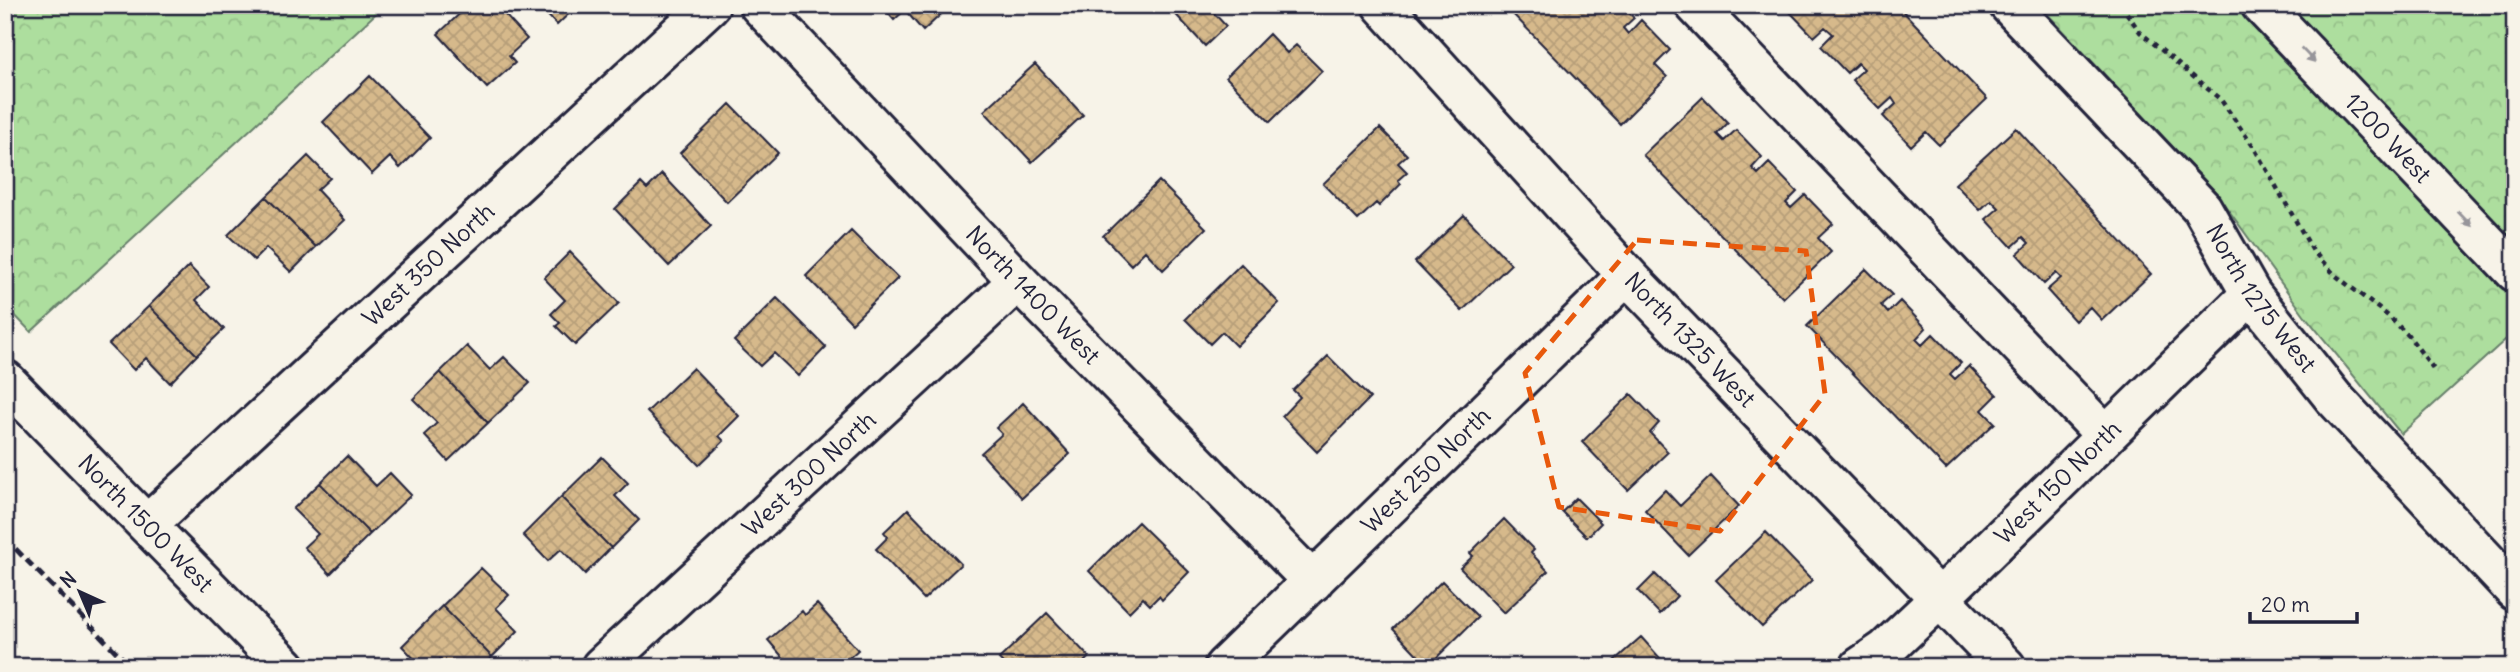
<svg xmlns="http://www.w3.org/2000/svg" width="2520" height="672" font-family="Delius,sans-serif">
<style>
.forest{fill:url(#forest-crowns);stroke:#68806c;stroke-width:2}
.building{fill:url(#building-cross-hatch);stroke:#22223b;stroke-width:2}
.lines{fill:none;stroke-linecap:round;stroke-linejoin:round}
.minor-casing{stroke:#22223b;stroke-width:44}
.path{stroke:#22223b;stroke-width:4.5;stroke-dasharray:5 5;stroke-linecap:butt}
.minor{stroke:#f7f3e8;stroke-width:38}
.rail{stroke:#22223b;stroke-width:5;stroke-dasharray:10 5;stroke-linecap:butt}
.oneway{fill:#97959a}
.marked{fill:none;stroke:#e8590c;stroke-width:5;stroke-dasharray:14 9;stroke-linejoin:round}
.labels{text-anchor:middle;stroke-width:6;stroke-linejoin:round;paint-order:stroke}
.street-label{font-size:24px;fill:#22223b;stroke:#f7f3e8}
</style>
<defs>
<pattern id="forest-crowns" width="20" height="18" patternUnits="userSpaceOnUse" patternTransform="scale(1.75)"><rect width="20" height="18" fill="#adde9e"/><path d="M2 6a3 3 0 1 1 6 0M12 15a3 3 0 1 1 6 0" fill="none" stroke="#95be89"/></pattern>
<pattern id="building-cross-hatch" width="8" height="8" patternUnits="userSpaceOnUse" patternTransform="scale(1.75)"><rect width="8" height="8" fill="#d6b98b"/><path d="M0 0l8 8M0 8l8-8" fill="none" stroke="#b79f79"/></pattern>
</defs>
<rect width="100%" height="100%" fill="#f7f3e8"/>
<filter id="ink" filterUnits="userSpaceOnUse"><feTurbulence type="fractalNoise" baseFrequency=".0143" numOctaves="2"/><feDisplacementMap in="SourceGraphic" scale="14" xChannelSelector="R" yChannelSelector="G"/><feConvolveMatrix kernelMatrix="1 2 1 2 8 2 1 2 1" color-interpolation-filters="sRGB"/></filter>
<g filter="url(#ink)">
<path class="forest" d="M 5,5 L 385,5 L 31,332 L 5,305 Z
M 2039,5 L 2515,5 L 2515,331 L 2401,434 L 2305,316 L 2216,193 Z"/>
<path class="building" d="M 469,5 L 496,5 L 527,39 L 509,56 L 515,63 L 487,88 L 438,34 Z
M 538,5 L 578,5 L 557,25 Z
M 881,5 L 951,5 L 923,31 L 905,10 L 894,20 Z
M 1167,5 L 1216,5 L 1211,10 L 1226,26 L 1205,46 Z
M 1504,5 L 1622,5 L 1634,18 L 1623,28 L 1628,34 L 1641,20 L 1670,50 L 1655,65 L 1667,77 L 1620,124 Z
M 1796,5 L 1897,5 L 1987,99 L 1939,145 L 1926,132 L 1911,146 L 1883,116 L 1896,104 L 1892,98 L 1880,109 L 1852,80 L 1864,69 L 1858,63 L 1847,73 L 1821,46 L 1833,34 L 1825,27 L 1814,37 L 1789,11 Z
M 1269,34 L 1287,53 L 1296,45 L 1322,71 L 1270,122 L 1226,77 Z
M 1035,64 L 1083,115 L 1032,162 L 984,111 Z
M 370,76 L 430,138 L 400,168 L 390,157 L 372,174 L 323,122 Z
M 1703,97 L 1728,123 L 1717,134 L 1724,141 L 1736,130 L 1762,157 L 1752,168 L 1758,174 L 1769,163 L 1797,192 L 1786,203 L 1791,208 L 1805,195 L 1833,224 L 1818,238 L 1831,252 L 1783,298 L 1643,155 Z
M 730,104 L 778,153 L 727,202 L 680,153 Z
M 1380,128 L 1407,155 L 1398,163 L 1407,172 L 1398,180 L 1401,184 L 1379,206 L 1376,203 L 1358,220 L 1323,184 Z
M 2016,128 L 2151,274 L 2102,320 L 2090,307 L 2075,321 L 2047,290 L 2061,278 L 2056,273 L 2044,284 L 2017,254 L 2029,243 L 2023,237 L 2012,247 L 1986,219 L 1999,208 L 1991,200 L 1980,210 L 1955,184 Z
M 308,156 L 330,178 L 317,190 L 345,220 L 316,247 L 266,197 Z
M 662,174 L 711,226 L 669,266 L 615,209 L 641,183 L 647,189 Z
M 1159,181 L 1206,228 L 1163,270 L 1145,251 L 1131,265 L 1103,236 Z
M 266,197 L 316,247 L 291,272 L 266,248 L 254,260 L 228,235 Z
M 1464,215 L 1511,264 L 1462,311 L 1415,262 Z
M 851,231 L 898,278 L 852,323 L 806,276 Z
M 570,252 L 619,303 L 575,345 L 556,326 L 560,323 L 551,314 L 565,300 L 544,278 Z
M 1241,264 L 1279,303 L 1236,346 L 1222,332 L 1210,344 L 1185,319 Z
M 189,266 L 209,287 L 196,300 L 224,329 L 197,355 L 149,306 Z
M 1866,269 L 1892,295 L 1881,305 L 1888,313 L 1900,301 L 1926,328 L 1916,339 L 1922,345 L 1933,334 L 1961,363 L 1950,374 L 1955,379 L 1969,366 L 1997,395 L 1982,410 L 1995,423 L 1946,469 L 1807,326 Z
M 777,298 L 826,347 L 798,376 L 774,353 L 760,366 L 734,341 Z
M 149,306 L 197,355 L 170,383 L 146,358 L 134,370 L 109,344 Z
M 467,346 L 490,370 L 504,357 L 530,383 L 488,423 L 440,372 Z
M 1328,356 L 1370,398 L 1317,452 L 1282,416 L 1300,397 L 1293,390 Z
M 693,368 L 739,416 L 719,436 L 724,441 L 699,465 L 647,412 Z
M 440,372 L 488,423 L 448,461 L 424,435 L 437,423 L 413,399 Z
M 1631,394 L 1659,423 L 1650,433 L 1668,452 L 1628,490 L 1582,442 Z
M 1023,403 L 1070,454 L 1022,498 L 981,453 L 1002,434 L 996,428 Z
M 347,456 L 376,486 L 390,473 L 411,495 L 370,534 L 320,483 Z
M 602,457 L 628,483 L 615,496 L 639,520 L 611,548 L 561,497 Z
M 1711,476 L 1739,506 L 1688,555 L 1645,510 L 1665,490 L 1680,506 Z
M 320,483 L 370,534 L 330,574 L 304,547 L 318,534 L 293,509 Z
M 561,497 L 611,548 L 585,574 L 561,549 L 548,561 L 523,535 Z
M 1576,498 L 1601,523 L 1587,537 L 1562,512 Z
M 908,509 L 961,564 L 924,599 L 876,549 L 888,537 L 884,532 Z
M 1504,519 L 1534,550 L 1531,553 L 1548,571 L 1504,613 L 1460,568 L 1473,556 L 1470,553 Z
M 1138,522 L 1189,572 L 1162,600 L 1159,596 L 1150,605 L 1143,598 L 1129,612 L 1089,571 Z
M 1766,532 L 1812,580 L 1762,627 L 1716,580 Z
M 481,568 L 509,595 L 496,608 L 518,631 L 492,657 L 442,606 Z
M 1655,574 L 1677,596 L 1660,614 L 1638,591 Z
M 1442,581 L 1478,617 L 1428,666 L 1393,629 Z
M 817,604 L 858,650 L 839,667 L 791,667 L 768,640 L 802,611 L 805,615 Z
M 442,606 L 492,657 L 482,667 L 447,667 L 440,659 L 433,667 L 422,667 L 402,646 Z
M 1047,613 L 1089,657 L 1079,667 L 1007,667 L 999,659 Z
M 1641,637 L 1668,667 L 1607,667 Z"/>
<g class="lines">
<defs>
<g id="minor">
<path id="s1" d="M 759,5 L 1018,281 L 1313,582"/>
<path id="s2" d="M 1382,5 L 1627,275 L 2006,667"/>
<path d="M 1695,5 L 2105,435"/>
<path id="s3" d="M 2009,5 L 2202,208 L 2251,294 L 2333,397 L 2515,591"/>
<path id="s4" d="M 2261,5 L 2515,272"/>
<path id="s5" d="M 5,380 L 286,667"/>
<path id="s6" d="M 148,524 L 710,5"/>
<path id="s7" d="M 601,667 L 1018,281"/>
<path id="s8" d="M 1224,667 L 1627,275"/>
<path id="s9" d="M 1860,667 L 1885,650 L 1940,598 L 2251,294"/>
</g>
</defs>
<use href="#minor" class="minor-casing"/>
<path class="path" d="M 2121,5 L 2140,32 L 2221,100 L 2253,146 L 2313,251 L 2335,275 L 2387,315 L 2408,335 L 2436,372"/>
<use href="#minor" class="minor"/>
<path class="rail" d="M 5,538 L 131,667"/>
</g>
<defs><path id="oneway-solid" d="M-6-.8H1V-3.2L6.5 0L1 3.2V.8H-6Z" transform="scale(1.75)"/></defs>
<g class="oneway">
<use href="#oneway-solid" transform="translate(2308 55) rotate(46)"/>
<use href="#oneway-solid" transform="translate(2465 219) rotate(46)"/>
</g>
</g>
<path class="marked" d="M 1637,240 L 1806,251 L 1825,394 L 1720,531 L 1559,507 L 1525,373 Z"/>
<g class="labels">
<g class="street-label">
<text dy="8" stroke="none"><textPath href="#s4" startOffset="184">1200 West</textPath></text>
<text dy="8" stroke="none"><textPath href="#s6" startOffset="382">West 350 North</textPath></text>
<text dy="8" stroke="none"><textPath href="#s1" startOffset="399">North 1400 West</textPath></text>
<text dy="8" stroke="none"><textPath href="#s3" startOffset="388">North 1275 West</textPath></text>
<text dy="8" stroke="none"><textPath href="#s2" startOffset="455">North 1325 West</textPath></text>
<text dy="8" stroke="none"><textPath href="#s8" startOffset="282">West 250 North</textPath></text>
<text dy="8" stroke="none"><textPath href="#s7" startOffset="284">West 300 North</textPath></text>
<text dy="8" stroke="none"><textPath href="#s9" startOffset="271">West 150 North</textPath></text>
<text dy="8" stroke="none"><textPath href="#s5" startOffset="201">North 1500 West</textPath></text>
</g>
</g>
<rect width="2520" height="672" fill="none" stroke="#f7f3e8" stroke-width="28"/>
<rect x="14" y="14" width="2492" height="644" fill="none" stroke="#22223b" stroke-width="2.5" filter="url(#ink)"/>
<g transform="translate(80 592) rotate(316)" stroke="#f7f3e8" stroke-width="5" paint-order="stroke">
<path d="M0-5L12 26L0 18L-12 26Z" fill="#22223b"/>
<text y="-10" font-size="19" font-weight="bold" text-anchor="middle" fill="#22223b">N</text>
</g>
<path d="M2250 612v10h107v-10" fill="none" stroke="#22223b" stroke-width="3.5"/>
<text x="2261" y="612" font-size="21" fill="#22223b" stroke="#f7f3e8" stroke-width="5" paint-order="stroke">20 m</text>
</svg>
